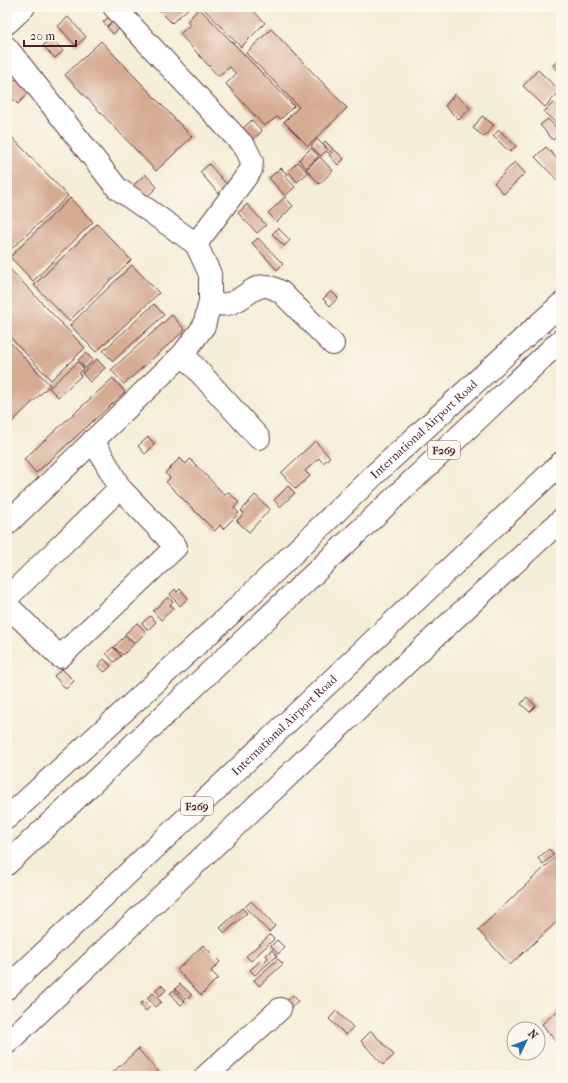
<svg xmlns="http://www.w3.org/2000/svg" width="568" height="1083" font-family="'IM FELL French Canon',serif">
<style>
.building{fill:#d6ab94}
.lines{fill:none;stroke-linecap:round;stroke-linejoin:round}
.minor-casing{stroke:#643e45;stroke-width:24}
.major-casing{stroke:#643e45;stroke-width:24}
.highway-casing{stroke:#643e45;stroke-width:24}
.minor{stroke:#fff;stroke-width:22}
.major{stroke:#fff;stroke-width:22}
.highway{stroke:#fff;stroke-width:22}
.labels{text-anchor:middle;stroke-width:3;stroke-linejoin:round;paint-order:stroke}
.shield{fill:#fbf7ec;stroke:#7f6065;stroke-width:1}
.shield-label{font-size:11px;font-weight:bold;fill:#4a1f2b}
.street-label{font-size:12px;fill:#4a1f2b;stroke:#fbf7ec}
</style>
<rect width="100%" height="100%" fill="#fbf7ec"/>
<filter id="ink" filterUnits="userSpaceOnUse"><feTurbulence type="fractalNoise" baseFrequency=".025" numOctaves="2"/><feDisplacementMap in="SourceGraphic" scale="8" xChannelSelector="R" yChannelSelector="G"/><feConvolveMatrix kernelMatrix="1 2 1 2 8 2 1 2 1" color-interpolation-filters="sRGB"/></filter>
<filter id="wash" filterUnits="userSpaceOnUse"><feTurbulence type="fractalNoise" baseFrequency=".012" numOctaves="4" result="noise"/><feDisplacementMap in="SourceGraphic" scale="16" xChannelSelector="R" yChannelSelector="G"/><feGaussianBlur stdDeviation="0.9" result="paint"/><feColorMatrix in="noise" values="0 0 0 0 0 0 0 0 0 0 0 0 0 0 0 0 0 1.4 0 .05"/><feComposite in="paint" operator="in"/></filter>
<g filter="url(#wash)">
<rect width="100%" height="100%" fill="#f4edd7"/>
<g id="blocks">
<path class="building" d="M 156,7 L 190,7 L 172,23 Z
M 202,7 L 250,7 L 265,23 L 241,47 Z
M 199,8 L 294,106 L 281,119 L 277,117 L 264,126 L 226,84 L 236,74 L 230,67 L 218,76 L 180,34 L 190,25 L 187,22 Z
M 110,16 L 113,20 L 107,26 L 103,22 Z
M 68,17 L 86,37 L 76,46 L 58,26 Z
M 115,20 L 121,27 L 113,34 L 107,27 Z
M 271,29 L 347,108 L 308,146 L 284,122 L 299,107 L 246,53 Z
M 51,38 L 63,51 L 55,58 L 43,46 Z
M 101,41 L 192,137 L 156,171 L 65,75 Z
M 561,58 L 561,73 L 553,65 Z
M 538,70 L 560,91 L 545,107 L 523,86 Z
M 16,79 L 29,92 L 18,104 L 7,94 L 7,88 Z
M 455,94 L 470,108 L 459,120 L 445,106 Z
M 553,103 L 561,110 L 561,122 L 558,125 L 544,112 Z
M 482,116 L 494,125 L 484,137 L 473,128 Z
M 548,119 L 561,133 L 553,140 L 540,125 Z
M 252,120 L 262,131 L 250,142 L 240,131 Z
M 499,130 L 516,146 L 510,152 L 493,136 Z
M 7,132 L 68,196 L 7,253 Z
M 317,139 L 328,150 L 323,143 L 325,141 L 333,149 L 328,153 L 326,151 L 321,156 L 311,146 Z
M 546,147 L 561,163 L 561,184 L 535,157 Z
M 311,148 L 319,156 L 306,168 L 299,160 Z
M 335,150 L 344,159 L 338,165 L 329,155 Z
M 320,157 L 333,171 L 319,184 L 306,169 Z
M 298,162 L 308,173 L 297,182 L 288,171 Z
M 515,162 L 525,173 L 504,194 L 494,183 Z
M 209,164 L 228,186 L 219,194 L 200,172 Z
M 281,168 L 287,174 L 285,176 L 295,187 L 285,196 L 269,178 Z
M 145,174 L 157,187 L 141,203 L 129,190 Z
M 285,197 L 293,206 L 277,222 L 268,213 Z
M 70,198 L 93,222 L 33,281 L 10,257 Z
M 247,204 L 266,225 L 257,233 L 238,213 Z
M 97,224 L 131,260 L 69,321 L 34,285 Z
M 278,228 L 290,240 L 284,246 L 272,234 Z
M 258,238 L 283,264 L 277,270 L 252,243 Z
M 132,265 L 159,293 L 96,352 L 70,325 Z
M 7,266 L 85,348 L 51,380 L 7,334 Z
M 331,291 L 338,298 L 330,306 L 323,299 Z
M 154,304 L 164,315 L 113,361 L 103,351 Z
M 172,315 L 185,330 L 124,384 L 111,370 Z
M 7,339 L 50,385 L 7,427 Z
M 86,353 L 93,360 L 85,368 L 78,360 Z
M 97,359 L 105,368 L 90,382 L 82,373 Z
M 78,362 L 84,369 L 79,373 L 81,376 L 58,397 L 49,388 Z
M 113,378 L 125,392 L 36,473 L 24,459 Z
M 148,437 L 155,444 L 145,454 L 138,446 Z
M 315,441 L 330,457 L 323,463 L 319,458 L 305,471 L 310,476 L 296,489 L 281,473 Z
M 180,458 L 186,464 L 190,459 L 225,495 L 228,492 L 239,502 L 234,508 L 239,513 L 223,529 L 220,525 L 215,531 L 166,482 L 170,478 L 165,473 Z
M 288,486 L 295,493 L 280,507 L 274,500 Z
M 255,495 L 270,509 L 249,532 L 237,521 L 244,513 L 241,511 Z
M 175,589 L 177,592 L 180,589 L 188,598 L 180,606 L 170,594 Z
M 168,597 L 173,602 L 170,605 L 174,608 L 161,620 L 153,611 Z
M 150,616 L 156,622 L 148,630 L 142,623 Z
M 137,623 L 146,632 L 135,643 L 125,634 Z
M 125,636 L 134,644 L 123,655 L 114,647 Z
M 113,647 L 121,656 L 114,662 L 106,653 Z
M 104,659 L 111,666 L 105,672 L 98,666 Z
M 62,669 L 74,681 L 66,689 L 54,676 Z
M 527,697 L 536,706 L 530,712 L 521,704 Z
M 549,849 L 554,855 L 543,864 L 538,858 Z
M 561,852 L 561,918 L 510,965 L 478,930 Z
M 251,901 L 275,926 L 269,932 L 245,907 Z
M 242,908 L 247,913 L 225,933 L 220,928 Z
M 270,935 L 274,939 L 251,961 L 246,956 Z
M 277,940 L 285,948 L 278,954 L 271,946 Z
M 203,945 L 220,962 L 211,971 L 218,978 L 201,995 L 177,970 Z
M 272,950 L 277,956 L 255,975 L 250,970 L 261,960 L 264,962 L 268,958 L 266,955 Z
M 278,959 L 283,964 L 259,986 L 254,980 Z
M 180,984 L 192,995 L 187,1000 L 175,989 Z
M 161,985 L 166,990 L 160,996 L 155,990 Z
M 174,990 L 185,1002 L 181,1005 L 170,993 Z
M 153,993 L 161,1002 L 155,1007 L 147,998 Z
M 293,995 L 298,1001 L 286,1011 L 281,1006 Z
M 144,1001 L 150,1007 L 146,1011 L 140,1004 Z
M 561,1008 L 561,1048 L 542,1024 Z
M 336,1011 L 353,1027 L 346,1035 L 329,1019 Z
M 371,1031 L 394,1055 L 383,1065 L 361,1041 Z
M 138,1049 L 162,1076 L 109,1076 Z"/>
</g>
</g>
<g filter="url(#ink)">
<use href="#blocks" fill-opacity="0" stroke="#643e45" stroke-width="1"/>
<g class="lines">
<defs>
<path id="minor" d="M 114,7 L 245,147 L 252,161 L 251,170 L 196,244
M 7,23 L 24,7
M 7,48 L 117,188 L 196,244 L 210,274 L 210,302 L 204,326 L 183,354 L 7,524
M 210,302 C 238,313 248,284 267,286 C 272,287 277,290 281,292 L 333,344
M 183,354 L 259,438
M 7,598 L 120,488
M 7,605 L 60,657 L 176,547 L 120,488 L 93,440
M 206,1076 L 280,1009"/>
<g id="major">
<path id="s1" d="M 7,818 L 237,608 L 374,475 L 561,304"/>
<path d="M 7,1043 L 412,658 L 561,520"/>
</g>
<g id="highway">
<path d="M 7,864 L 561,340"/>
<path id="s2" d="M 7,988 L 561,463"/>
</g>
</defs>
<use href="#minor" class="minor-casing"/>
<use href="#major" class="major-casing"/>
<use href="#highway" class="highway-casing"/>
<use href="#minor" class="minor"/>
<use href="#major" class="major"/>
<use href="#highway" class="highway"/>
</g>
</g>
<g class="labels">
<g class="shield">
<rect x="428" y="441" width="32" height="18" rx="3"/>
<rect x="181" y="797" width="32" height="18" rx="3"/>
</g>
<g class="shield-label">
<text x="444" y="454">F269</text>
<text x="197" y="810">F269</text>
</g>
<g class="street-label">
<text dy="4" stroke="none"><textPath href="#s1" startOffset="570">International Airport Road</textPath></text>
<text dy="4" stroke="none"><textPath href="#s2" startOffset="382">International Airport Road</textPath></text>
</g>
</g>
<rect width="568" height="1083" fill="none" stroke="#fbf7ec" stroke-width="24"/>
<g transform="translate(526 1041) rotate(47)"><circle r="19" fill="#fbf7ec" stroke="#b4a19f"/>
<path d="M0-3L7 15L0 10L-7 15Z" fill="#1f6fb2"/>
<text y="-6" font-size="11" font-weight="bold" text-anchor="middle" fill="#4a1f2b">N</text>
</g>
<path d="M24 40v6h52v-6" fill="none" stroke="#4a1f2b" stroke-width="2"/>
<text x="30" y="40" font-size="12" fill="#4a1f2b" stroke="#fbf7ec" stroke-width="3" paint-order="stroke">20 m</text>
</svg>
